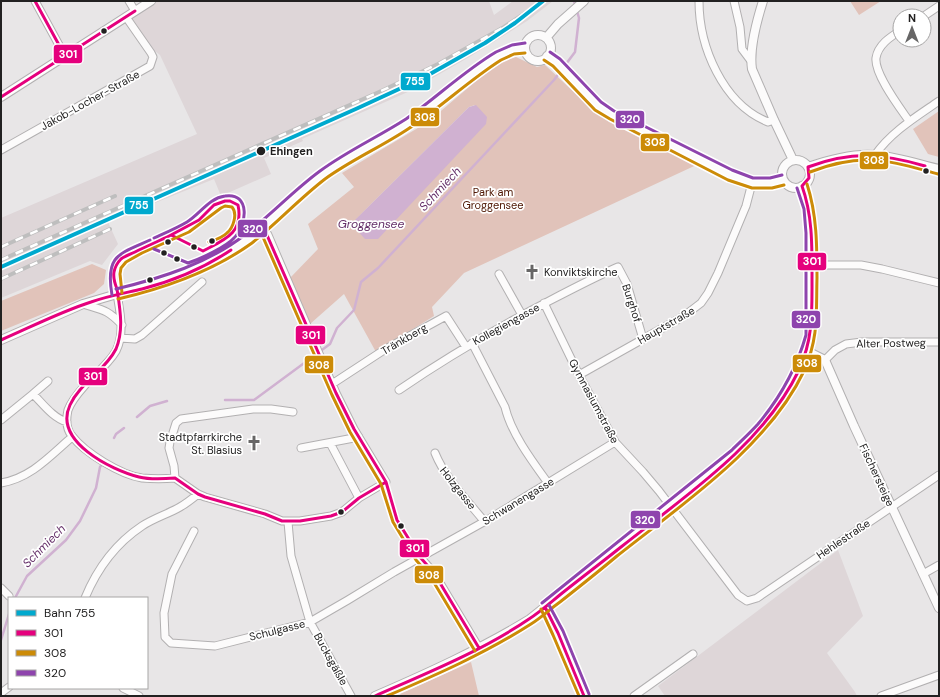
<svg xmlns="http://www.w3.org/2000/svg" width="940" height="697" font-family="'DM Sans',sans-serif">
<style>
.built{fill:#ded6d8}
.green{fill:#e1c3ba;fill-rule:evenodd}
.water{fill:#d0b1d1}
.lines{fill:none;stroke-linecap:round;stroke-linejoin:round}
.stream{stroke:#d0b1d1;stroke-width:2.5}
.minor-casing{stroke:#b2b0b1;stroke-width:9}
.tertiary-casing{stroke:#b2b0b1;stroke-width:10}
.minor{stroke:#fcfbfb;stroke-width:7}
.tertiary{stroke:#fcfbfb;stroke-width:8}
.rail-casing{stroke:#bebebe;stroke-width:4}
.rail{stroke:#fff;stroke-width:2.5;stroke-dasharray:8;stroke-linecap:butt}
.bus-1-casing{stroke:#fff;stroke-width:6}
.bus-2-casing{stroke:#fff;stroke-width:6}
.bus-3-casing{stroke:#fff;stroke-width:6}
.bus-1{stroke:#e5007d;stroke-width:3}
.bus-2{stroke:#cc8b07;stroke-width:3}
.bus-3{stroke:#8e44ad;stroke-width:3}
.rail-1-casing{stroke:#fff;stroke-width:7}
.rail-1{stroke:#00a9ce;stroke-width:4}
.bus-dot{fill:#222121;stroke:#fff;stroke-width:1.5}
.labels{text-anchor:middle;stroke-width:3.5;stroke-linejoin:round;paint-order:stroke}
.street-label{font-size:11px;fill:#222121;stroke:#fff}
.stop-label{font-size:11px;font-weight:bold;fill:#222121;stroke:#fff;text-anchor:start}
.park-label{font-size:11px;fill:#4d1602;stroke:#fff}
.poi-label{font-size:11px;fill:#222121;stroke:#fff;text-anchor:start}
.water-label{font-size:12px;font-style:italic;fill:#66316a;stroke:#fff}
.line-badge{stroke:#fff;stroke-width:1.5}
.badge-label{font-size:11px;text-anchor:middle;font-weight:bold;fill:#fff}
</style>
<rect width="100%" height="100%" fill="#e8e6e7"/>
<path class="built" d="M 151,1 L 489,1 L 494,15 L 513,1 L 553,1 L 527,21 L 471,56 L 410,91 L 302,139 L 303,141 L 264,158 L 271,174 L 221,196 L 214,179 L 108,222 L 118,244 L 102,265 L 90,261 L 1,298 L 1,218 L 197,134 L 160,55 L 143,42 L 126,17 Z
M 838,550 L 863,616 L 827,653 L 855,692 L 857,696 L 665,696 L 658,686 Z"/>
<path class="green" d="M 850,1 L 881,1 L 859,15 Z
M 516,57 L 537,67 L 545,65 L 577,95 L 583,91 L 598,106 L 705,161 L 464,273 L 432,307 L 434,316 L 376,352 L 344,294 L 310,324 L 290,278 L 318,249 L 308,224 L 354,187 L 342,173 L 428,122 L 483,75 L 504,61 ZM 475,105 L 355,220 L 469,107 Z
M 939,111 L 939,157 L 928,154 L 913,129 Z
M 92,264 L 106,270 L 104,284 L 94,293 L 1,331 L 1,301 Z
M 471,662 L 479,696 L 401,696 L 400,694 Z"/>
<path class="water" d="M 476,105 L 487,117 L 486,124 L 378,239 L 365,239 L 356,229 L 355,220 L 469,107 Z"/>
<g class="lines">
<path class="stream" d="M 225,400 L 254,400 L 330,344 L 337,328 L 354,310 L 361,282 L 378,268 L 554,80 L 575,52 L 579,18 L 574,1
M 137,417 L 150,406 L 167,401
M 114,438 L 116,434 L 124,428
M 15,598 L 27,576 L 66,540 L 80,521 L 96,488 L 100,467 L 103,463
M 1,640 L 9,614"/>
<defs>
<path id="minor" d="M 35,1 L 65,56
M 129,1 L 135,11
M 699,1 C 699,47 723,104 768,122 L 774,120
M 734,1 L 740,27 L 742,49 L 751,61
M 924,16 L 939,6
M 900,31 C 890,37 878,45 876,58 C 874,74 900,108 909,121
M 1,150 L 150,66 L 153,57 L 151,53 L 126,17
M 875,155 C 891,132 916,117 939,101
M 263,226 L 268,235 L 336,393 L 354,429 L 386,482 L 359,498 L 342,512 L 331,516 L 300,521 L 282,521 L 265,514 L 205,497 L 198,494 L 175,478 L 174,466 L 169,448 L 170,442 L 176,423 L 181,419 L 253,409 L 271,409 L 293,412
M 812,265 L 861,265 L 882,269 L 939,283
M 499,274 L 522,315
M 117,294 C 120,312 125,333 116,351 C 109,363 97,373 87,383 C 80,391 72,399 68,410 C 66,419 66,429 72,436 C 85,453 121,475 142,478 C 153,479 164,479 175,478
M 544,303 L 579,375 L 615,442 L 643,472 L 659,491 L 738,595 L 747,601 L 757,598 L 939,475
M 83,304 C 102,310 107,309 122,325
M 120,338 L 135,339 L 142,335 L 202,282
M 472,343 L 505,407 C 511,433 532,461 548,483
M 825,360 L 835,350 L 846,344 L 862,342 L 939,342
M 579,375 L 684,316 L 701,303 L 708,293 L 718,273 L 746,206 L 752,183
M 332,384 L 384,350 L 446,316 L 466,347
M 399,390 C 447,357 497,328 549,301 C 572,289 595,277 618,267 L 627,284 L 643,339
M 33,394 L 48,381
M 1,420 L 33,394 C 43,404 53,418 67,422
M 330,443 L 359,498
M 301,448 L 359,437
M 435,453 C 445,478 467,500 484,521
M 1,483 C 31,478 50,456 72,437
M 288,522 L 291,556 L 310,622 L 351,696
M 194,531 L 172,574 L 164,613 L 165,637 L 171,643 L 215,646 L 310,622 L 348,600 L 394,572 L 489,519 L 615,442
M 420,557 L 434,573 L 479,648
M 923,574 L 939,565
M 1,588 L 9,596
M 85,598 C 97,569 115,544 142,526 C 154,518 168,514 180,507 C 187,503 192,499 198,494
M 123,688 L 139,696
M 1,693 L 9,687
M 634,696 L 693,654
M 881,696 L 939,675"/>
<path id="tertiary" d="M 763,1 C 757,20 749,49 752,69 L 774,120 L 793,160
M525 48a13 13 0 1 1 26 0a13 13 0 1 1-26 0Z
M 546,38 L 558,24 L 584,1
M 547,56 L 556,62 L 598,106 L 612,115 L 730,175 L 752,183 L 771,183 L 783,180
M 1,97 L 151,1
M782 174a14 14 0 1 1 28 0a14 14 0 1 1-28 0Z
M 808,167 C 828,160 853,153 875,155 C 897,157 918,164 939,169
M 1,340 L 83,304 L 117,294 L 163,283 L 181,276 L 223,256 L 249,238 L 323,174 L 346,159 L 404,125 L 445,97 L 495,58 C 504,52 514,48 525,48
M 807,351 L 825,360 L 854,426 L 939,608
M 545,607 L 558,633 L 584,696
M 375,696 C 428,673 481,649 530,619 L 711,475 C 747,443 776,415 798,371 C 803,360 808,349 810,337 C 814,318 811,290 812,270 C 812,242 813,213 802,186"/>
</defs>
<use href="#minor" class="minor-casing"/>
<use href="#tertiary" class="tertiary-casing"/>
<use href="#minor" class="minor"/>
<use href="#tertiary" class="tertiary"/>
<defs>
<path id="rail" d="M 1,247 L 115,196
M 1,260 L 379,92 L 438,64 L 504,27 L 543,1
M 1,279 L 110,229"/>
</defs>
<use href="#rail" class="rail-casing"/>
<use href="#rail" class="rail"/>
<defs>
<path id="bus-1" d="M 35,1 L 65,56
M 1,97 L 135,11
M 225,201 L 230,201 L 238,205 C 244,233 224,240 203,251 L 171,235 L 199,220 L 214,205 Z
M 263,226 L 336,393 L 354,429 L 386,482 L 397,520 L 420,557 L 434,573 L 479,648
M 171,235 C 159,241 147,246 135,252 C 131,254 125,256 121,259 C 118,262 115,267 114,272 C 113,278 115,284 117,289 C 120,309 124,330 116,349 C 105,371 80,383 70,405 C 53,441 111,470 139,477 C 151,480 163,479 175,478
M 1,340 C 31,327 60,312 91,302 C 108,296 125,293 142,289 C 173,281 204,268 231,250
M 175,478 L 198,494 L 205,497 L 265,514 L 282,521 L 300,521 L 331,516 L 342,512 L 359,498 L 386,482
M 545,607 L 558,633 L 584,696
M 375,696 C 427,673 482,651 529,619 C 540,612 550,603 561,594 C 581,578 601,563 621,547 C 685,496 763,445 799,370 C 813,339 812,313 812,280 C 812,248 813,217 802,186 L 809,178 L 808,167 C 852,151 881,153 925,166"/>
<path id="bus-2" d="M 544,60 L 553,66 L 595,110 L 610,119 L 728,180 L 752,188 L 772,188 L 784,185
M 810,172 C 828,165 848,160 867,160 C 891,160 915,168 938,174
M 259,228 L 332,395 L 350,432 L 381,484 L 393,522 L 416,560 L 430,576 L 475,651
M 122,293 L 120,274 L 121,268 L 126,262 L 142,253 L 189,232 L 221,208 L 225,206 L 232,207 C 238,214 233,228 227,233 C 222,238 215,240 209,242
M 118,299 C 165,288 212,272 252,243 C 277,223 299,199 325,179 C 351,160 381,147 408,129 C 440,108 468,81 501,60 L 514,54 L 525,53
M 541,609 L 553,635 L 579,696
M 387,696 C 436,675 486,653 531,624 C 541,618 550,609 560,602 C 579,587 598,572 617,556 C 681,505 768,447 804,371 C 819,337 816,313 817,278 C 817,246 817,215 807,184"/>
<path id="bus-3" d="M 550,52 L 560,59 L 601,102 L 614,111 L 732,170 L 753,178 L 770,178 L 782,175
M 154,238 C 165,233 177,228 187,222 C 200,214 209,198 225,196 C 251,192 247,226 234,238 C 226,247 200,259 188,263 L 154,249
M 116,289 C 162,278 209,263 246,234 C 272,214 294,190 320,171 C 347,151 378,137 406,119 C 436,98 464,71 496,52 L 512,45 L 525,43
M 112,295 C 105,255 119,254 150,240
M 542,603 L 732,450 C 740,442 750,433 758,424 C 779,399 797,367 806,335 L 806,233 L 804,209 L 797,188
M 549,605 L 563,631 L 589,694"/>
</defs>
<use href="#bus-1" class="bus-1-casing"/>
<use href="#bus-2" class="bus-2-casing"/>
<use href="#bus-3" class="bus-3-casing"/>
<use href="#bus-1" class="bus-1"/>
<use href="#bus-2" class="bus-2"/>
<use href="#bus-3" class="bus-3"/>
<defs>
<path id="rail-1" d="M 1,267 L 358,108 L 423,78 L 485,43 L 515,23 L 543,1"/>
</defs>
<use href="#rail-1" class="rail-1-casing"/>
<use href="#rail-1" class="rail-1"/>
</g>
<defs>
<symbol id="church-bare" viewBox="-9 -9 18 18"><path d="M-1.2-6h2.4v3.5h3.3v2.4h-3.3V6h-2.4V-.1h-3.3v-2.4h3.3Z" fill="#676666" stroke="#fff" stroke-width="2.5" paint-order="stroke"/></symbol>
</defs>
<g fill-rule="evenodd">
<use href="#church-bare" x="521" y="261" width="22" height="22"/>
<use href="#church-bare" x="243" y="432" width="22" height="22"/>
</g>
<g class="bus-dot">
<circle cx="104" cy="31" r="3.5"/>
<circle cx="261" cy="151" r="5"/>
<circle cx="926" cy="171" r="3.5"/>
<circle cx="212" cy="241" r="3.5"/>
<circle cx="168" cy="242" r="3.5"/>
<circle cx="194" cy="247" r="3.5"/>
<circle cx="164" cy="253" r="3.5"/>
<circle cx="177" cy="259" r="3.5"/>
<circle cx="150" cy="280" r="3.5"/>
<circle cx="341" cy="512" r="3.5"/>
<circle cx="401" cy="526" r="3.5"/>
</g>
<g class="labels">
<g class="street-label">
<text transform="translate(90 100) rotate(-29)" y="4">Jakob-Locher-Straße</text>
<text transform="translate(632 303) rotate(72)" y="4">Burghof</text>
<text transform="translate(506 324) rotate(-29)" y="4">Kollegiengasse</text>
<text transform="translate(666 325) rotate(-30)" y="4">Hauptstraße</text>
<text transform="translate(404 339) rotate(-30)" y="4">Tränkberg</text>
<text transform="translate(891 343) rotate(-1)" y="4">Alter Postweg</text>
<text transform="translate(594 401) rotate(62)" y="4">Gymnasiumstraße</text>
<text transform="translate(877 475) rotate(65)" y="4">Fischersteige</text>
<text transform="translate(458 488) rotate(52)" y="4">Holzgasse</text>
<text transform="translate(518 501) rotate(-31)" y="4">Schwanengasse</text>
<text transform="translate(843 539) rotate(-34)" y="4">Hehlestraße</text>
<text transform="translate(277 630) rotate(-14)" y="4">Schulgasse</text>
<text transform="translate(331 659) rotate(61)" y="4">Bucksgäßle</text>
</g>
<g class="stop-label">
<text x="270" y="155">Ehingen</text>
</g>
<g class="park-label">
<text x="493" y="196">Park am<tspan x="493" dy="13">Groggensee</tspan></text>
</g>
<g class="poi-label">
<text x="544" y="276">Konviktskirche</text>
<text x="242" y="441" text-anchor="end">Stadtpfarrkirche<tspan x="242" dy="13">St. Blasius</tspan></text>
</g>
<g class="water-label">
<text transform="translate(440 189) rotate(-47)" y="4">Schmiech</text>
<text x="371" y="228">Groggensee</text>
<text transform="translate(44 546) rotate(-45)" y="4">Schmiech</text>
</g>
</g>
<g class="line-badge">
<rect x="53" y="44" width="30" height="20" rx="4" fill="#e5007d"/>
<rect x="400" y="72" width="31" height="19" rx="4" fill="#00a9ce"/>
<rect x="410" y="107" width="30" height="20" rx="4" fill="#cc8b07"/>
<rect x="615" y="110" width="30" height="19" rx="4" fill="#8e44ad"/>
<rect x="640" y="133" width="30" height="19" rx="4" fill="#cc8b07"/>
<rect x="859" y="151" width="30" height="19" rx="4" fill="#cc8b07"/>
<rect x="124" y="196" width="30" height="19" rx="4" fill="#00a9ce"/>
<rect x="237" y="219" width="31" height="19" rx="4" fill="#8e44ad"/>
<rect x="797" y="252" width="30" height="19" rx="4" fill="#e5007d"/>
<rect x="791" y="310" width="30" height="19" rx="4" fill="#8e44ad"/>
<rect x="295" y="325" width="31" height="20" rx="4" fill="#e5007d"/>
<rect x="792" y="354" width="30" height="19" rx="4" fill="#cc8b07"/>
<rect x="304" y="355" width="30" height="19" rx="4" fill="#cc8b07"/>
<rect x="78" y="367" width="30" height="19" rx="4" fill="#e5007d"/>
<rect x="630" y="510" width="31" height="19" rx="4" fill="#8e44ad"/>
<rect x="399" y="539" width="31" height="19" rx="4" fill="#e5007d"/>
<rect x="414" y="565" width="30" height="19" rx="4" fill="#cc8b07"/>
</g>
<g class="badge-label">
<text x="68" y="58">301</text>
<text x="415" y="85">755</text>
<text x="425" y="121">308</text>
<text x="630" y="123">320</text>
<text x="655" y="146">308</text>
<text x="874" y="164">308</text>
<text x="139" y="209">755</text>
<text x="253" y="233">320</text>
<text x="812" y="265">301</text>
<text x="806" y="323">320</text>
<text x="311" y="339">301</text>
<text x="807" y="367">308</text>
<text x="319" y="369">308</text>
<text x="93" y="380">301</text>
<text x="645" y="524">320</text>
<text x="415" y="552">301</text>
<text x="429" y="579">308</text>
</g>
<rect width="940" height="697" fill="none" stroke="#222121" stroke-width="4"/>
<rect x="8" y="597" width="140" height="92" fill="#ffffff" stroke="#a7a6a6"/>
<rect x="16" y="610" width="20" height="6" fill="#00a9ce" stroke="#a7a6a6"/>
<text x="44" y="617" font-size="12" fill="#222121">Bahn 755</text>
<rect x="16" y="630" width="20" height="6" fill="#e5007d" stroke="#a7a6a6"/>
<text x="44" y="637" font-size="12" fill="#222121">301</text>
<rect x="16" y="650" width="20" height="6" fill="#cc8b07" stroke="#a7a6a6"/>
<text x="44" y="657" font-size="12" fill="#222121">308</text>
<rect x="16" y="670" width="20" height="6" fill="#8e44ad" stroke="#a7a6a6"/>
<text x="44" y="677" font-size="12" fill="#222121">320</text>
<g transform="translate(912 28)"><circle r="19" fill="#ffffff" stroke="#a7a6a6"/>
<path d="M0-3L7 15L0 10L-7 15Z" fill="#676666"/>
<text y="-6" font-size="11" font-weight="bold" text-anchor="middle" fill="#222121">N</text>
</g>
</svg>
